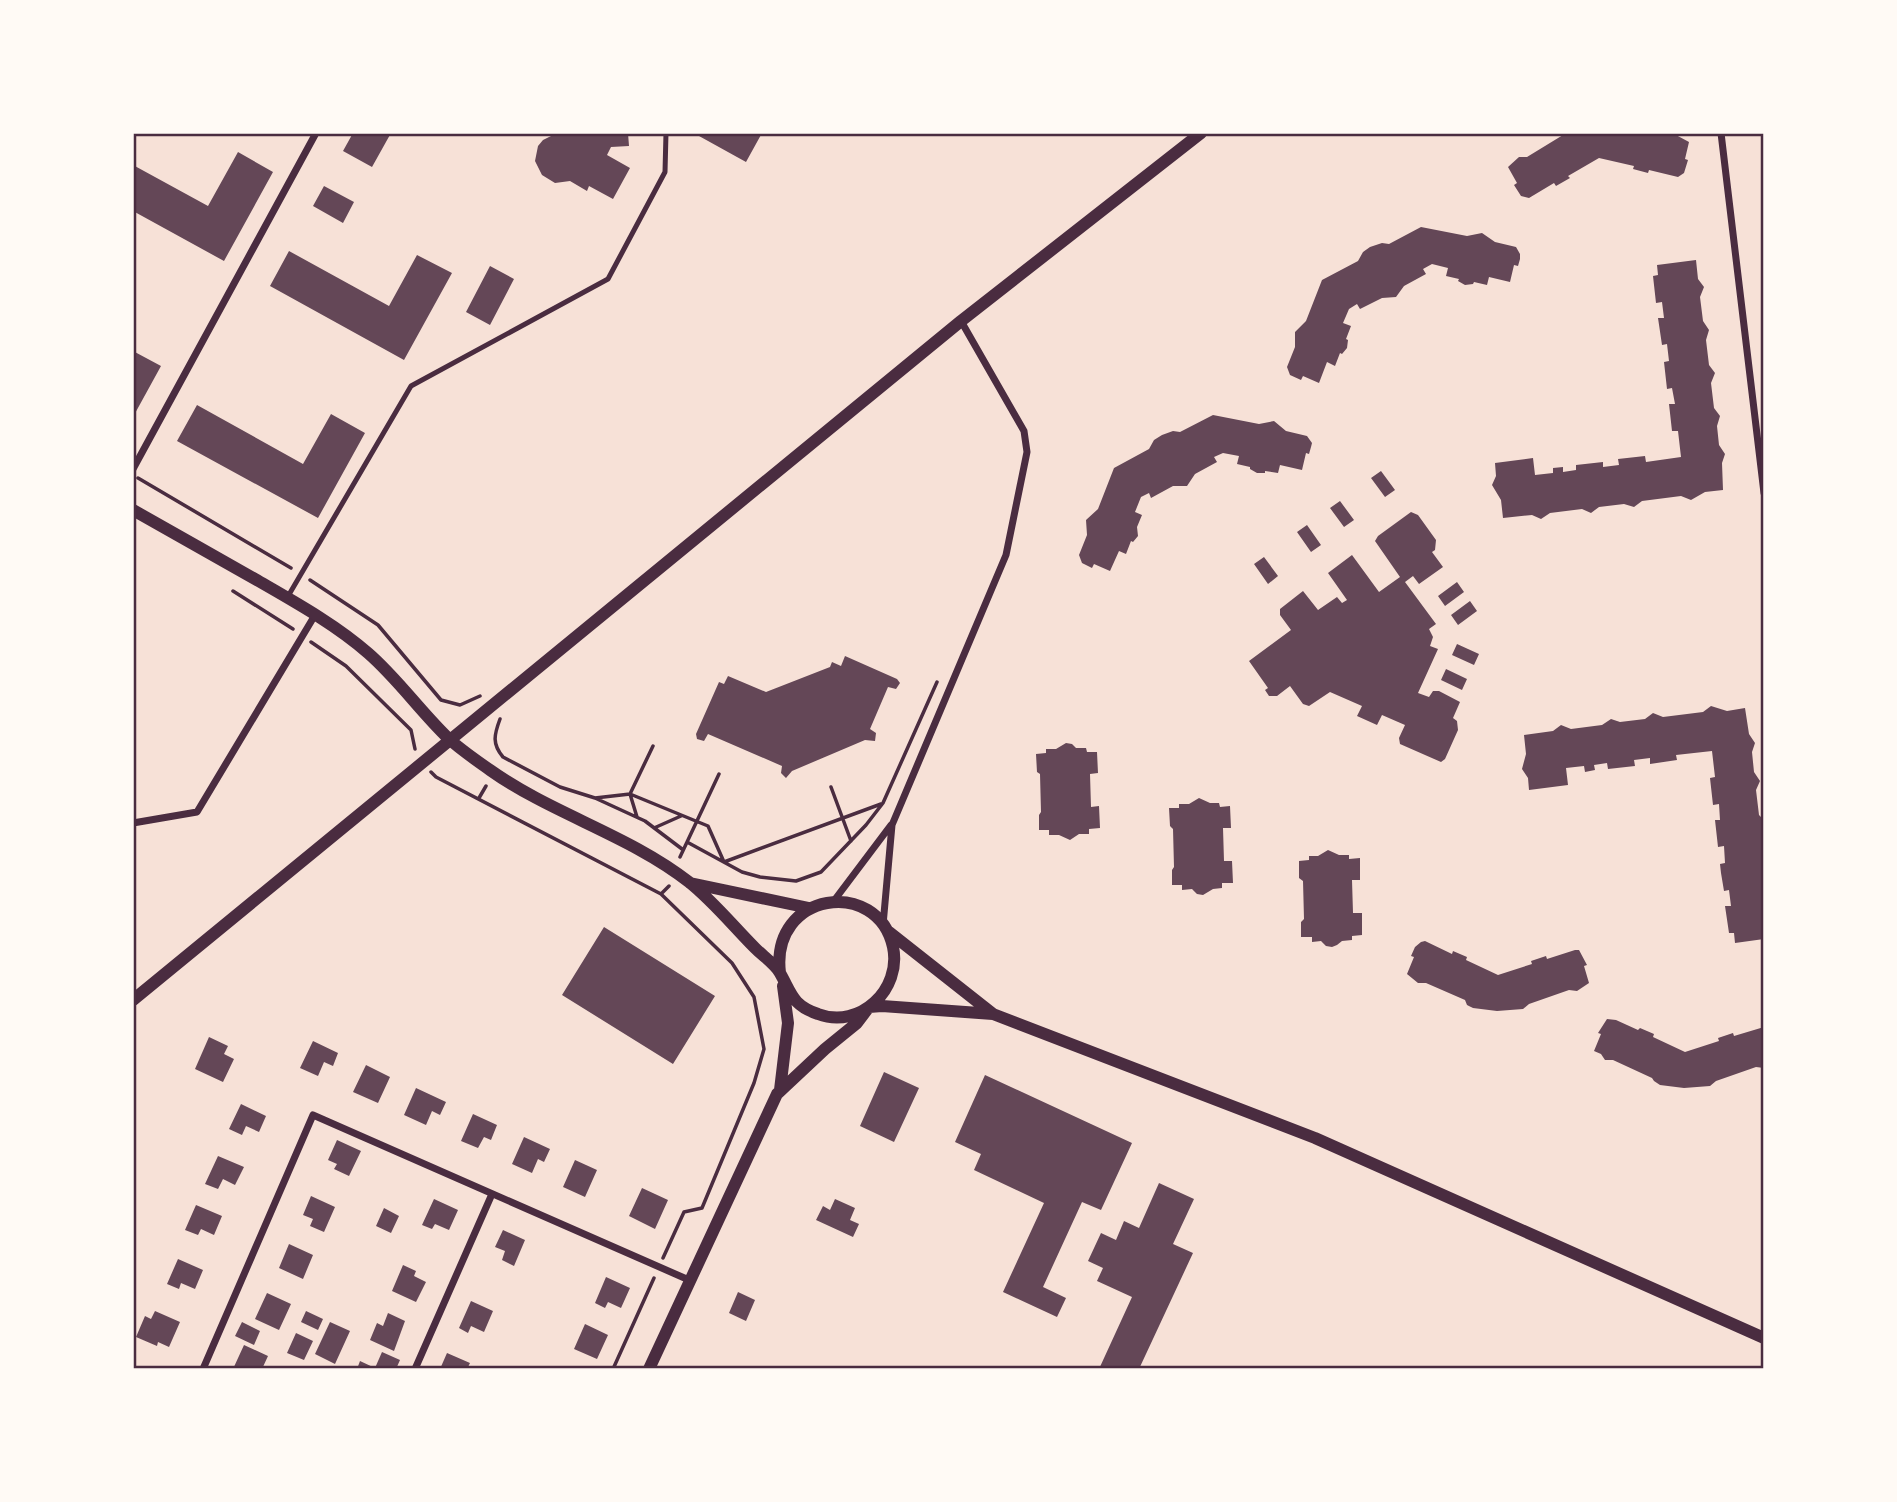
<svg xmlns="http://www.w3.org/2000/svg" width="1897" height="1502" font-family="Roboto,sans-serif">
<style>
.building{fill:#644757}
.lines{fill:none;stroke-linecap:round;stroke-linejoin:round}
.path{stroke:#4a2c40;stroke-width:3.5}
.service{stroke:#4a2c40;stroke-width:5}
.minor{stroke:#4a2c40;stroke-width:7}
.tertiary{stroke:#4a2c40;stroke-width:12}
.neatline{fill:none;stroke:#4a2c40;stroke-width:2.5}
</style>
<rect width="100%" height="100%" fill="#f7e1d7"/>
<path class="building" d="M 353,133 L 391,133 L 372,167 L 343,151 Z
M 557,133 L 628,133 L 629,146 L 611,147 L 607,155 L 630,168 L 613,199 L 589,186 L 587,191 L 570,181 L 555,183 L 542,175 L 535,161 L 538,146 L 543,140 Z
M 701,133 L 762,133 L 746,162 L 699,136 Z
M 1564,133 L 1676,135 L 1689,142 L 1685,159 L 1688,160 L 1684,173 L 1678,177 L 1649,170 L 1648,173 L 1633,169 L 1634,166 L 1599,158 L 1568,176 L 1570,178 L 1556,186 L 1554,183 L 1529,198 L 1521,196 L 1514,185 L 1517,183 L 1508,167 L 1519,157 L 1527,157 L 1563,135 Z
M 238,152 L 273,172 L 224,261 L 133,211 L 133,165 L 208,206 Z
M 324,186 L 354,202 L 343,223 L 313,206 Z
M 1421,227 L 1467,236 L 1482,233 L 1495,242 L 1516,247 L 1520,254 L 1520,259 L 1518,266 L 1514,265 L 1510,282 L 1489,277 L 1487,285 L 1474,282 L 1473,284 L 1465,285 L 1458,281 L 1459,279 L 1446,276 L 1448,268 L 1432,264 L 1423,269 L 1426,274 L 1404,286 L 1396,297 L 1382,298 L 1360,309 L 1357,304 L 1349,309 L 1343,323 L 1351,326 L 1346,339 L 1348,340 L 1347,348 L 1342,354 L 1340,353 L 1335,366 L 1327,362 L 1319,383 L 1303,376 L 1301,380 L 1290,375 L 1287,367 L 1295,347 L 1295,332 L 1306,321 L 1322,280 L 1358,261 L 1363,252 L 1370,247 L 1382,243 L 1389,244 Z
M 289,251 L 389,306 L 417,255 L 452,273 L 404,360 L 270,286 Z
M 1696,260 L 1698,279 L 1704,287 L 1700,297 L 1703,321 L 1709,330 L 1706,340 L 1709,365 L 1715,373 L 1711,383 L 1714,408 L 1720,416 L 1717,426 L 1719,445 L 1725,454 L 1722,463 L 1723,490 L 1705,492 L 1691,500 L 1681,496 L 1642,501 L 1634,507 L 1624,504 L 1599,507 L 1591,513 L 1582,509 L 1550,513 L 1541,519 L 1532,515 L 1503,518 L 1501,500 L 1492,485 L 1496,476 L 1495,463 L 1533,458 L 1535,475 L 1553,473 L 1553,468 L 1563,467 L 1563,472 L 1576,470 L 1576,465 L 1603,462 L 1603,467 L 1619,465 L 1618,459 L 1645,456 L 1646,462 L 1681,457 L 1678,431 L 1672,431 L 1669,404 L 1675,404 L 1672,388 L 1667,389 L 1664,362 L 1669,361 L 1667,344 L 1662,345 L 1658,318 L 1664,318 L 1662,302 L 1656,303 L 1653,276 L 1658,275 L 1657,265 Z
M 490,266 L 514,279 L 490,325 L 466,312 Z
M 133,351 L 161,366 L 133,417 Z
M 197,405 L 303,464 L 331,414 L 365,433 L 318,518 L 177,441 Z
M 1213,415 L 1259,424 L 1274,421 L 1286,431 L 1307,436 L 1312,443 L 1311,447 L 1309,454 L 1306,453 L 1302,470 L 1280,465 L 1278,473 L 1265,471 L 1265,473 L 1257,473 L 1250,469 L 1250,467 L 1237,464 L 1239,456 L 1223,453 L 1214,457 L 1217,462 L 1195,474 L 1187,486 L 1173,486 L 1151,498 L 1149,493 L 1141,497 L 1135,512 L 1142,515 L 1137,527 L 1138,536 L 1133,542 L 1131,541 L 1126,554 L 1119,551 L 1110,571 L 1094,564 L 1092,568 L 1082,563 L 1079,555 L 1087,535 L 1086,520 L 1098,509 L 1114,468 L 1149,449 L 1154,440 L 1162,435 L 1173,431 L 1180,432 Z
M 1381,471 L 1395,490 L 1385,497 L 1371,478 Z
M 1340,501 L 1354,520 L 1344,527 L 1330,508 Z
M 1411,512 L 1418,515 L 1436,540 L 1435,550 L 1432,552 L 1443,567 L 1419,584 L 1413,576 L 1405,582 L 1436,624 L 1429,629 L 1433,637 L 1430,646 L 1438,649 L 1418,693 L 1429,697 L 1433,691 L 1439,691 L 1460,702 L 1453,718 L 1457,721 L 1458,730 L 1445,759 L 1441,762 L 1400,744 L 1399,738 L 1405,725 L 1382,715 L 1377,725 L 1357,716 L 1362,706 L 1330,692 L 1309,706 L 1303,704 L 1290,686 L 1277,696 L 1269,696 L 1265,690 L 1268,688 L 1249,661 L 1291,630 L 1280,615 L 1280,609 L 1303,591 L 1318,610 L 1337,597 L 1342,603 L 1347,600 L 1328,573 L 1352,555 L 1379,592 L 1400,577 L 1375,541 L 1378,536 Z
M 1307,525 L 1321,545 L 1311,552 L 1297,532 Z
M 1264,557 L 1278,576 L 1268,584 L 1254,564 Z
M 1457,582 L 1464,592 L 1445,606 L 1438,596 Z
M 1470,601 L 1477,611 L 1458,625 L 1451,615 Z
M 1457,644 L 1479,654 L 1474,665 L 1452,655 Z
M 845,656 L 897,679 L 900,683 L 896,689 L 888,687 L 870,729 L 876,733 L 875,741 L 865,740 L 792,771 L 786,778 L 781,773 L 782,766 L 708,734 L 704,741 L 697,739 L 696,734 L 719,682 L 724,684 L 728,676 L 766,692 L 830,667 L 832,662 L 841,666 Z
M 1446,669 L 1467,679 L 1462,690 L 1441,680 Z
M 1711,706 L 1727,711 L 1745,708 L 1749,734 L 1755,743 L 1752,752 L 1754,772 L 1760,781 L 1756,790 L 1759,815 L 1764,820 L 1764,830 L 1761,833 L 1764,856 L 1764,939 L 1735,943 L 1734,933 L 1729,933 L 1725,906 L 1731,906 L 1729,890 L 1724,891 L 1721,873 L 1720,864 L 1725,863 L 1724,846 L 1718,847 L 1715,820 L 1720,820 L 1719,804 L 1713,805 L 1710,778 L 1715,777 L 1712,751 L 1676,755 L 1677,760 L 1650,764 L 1650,758 L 1634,760 L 1635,766 L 1608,769 L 1607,763 L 1594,765 L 1595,770 L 1585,772 L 1584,766 L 1566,768 L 1568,785 L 1529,790 L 1528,778 L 1522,769 L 1526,754 L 1524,735 L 1553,731 L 1561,725 L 1571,729 L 1602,725 L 1611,719 L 1620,722 L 1645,719 L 1653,713 L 1663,717 L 1703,712 Z
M 1066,743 L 1072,744 L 1076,748 L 1086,748 L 1087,752 L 1097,752 L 1098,773 L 1090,774 L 1091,807 L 1099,806 L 1100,828 L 1089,829 L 1089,834 L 1079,834 L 1070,840 L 1059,835 L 1049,835 L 1049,830 L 1039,830 L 1039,815 L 1041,812 L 1040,774 L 1037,772 L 1036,754 L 1046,753 L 1046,749 L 1056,749 Z
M 1199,798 L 1210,803 L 1219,803 L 1220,807 L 1230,806 L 1231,828 L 1223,828 L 1224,861 L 1232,861 L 1233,883 L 1222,883 L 1222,888 L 1213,889 L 1203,895 L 1197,894 L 1192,889 L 1182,890 L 1182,885 L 1172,885 L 1172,870 L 1174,867 L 1173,829 L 1170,826 L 1169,808 L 1179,808 L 1179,804 L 1189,804 Z
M 1328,850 L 1339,855 L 1349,855 L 1349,859 L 1360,858 L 1360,880 L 1352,880 L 1353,913 L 1362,913 L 1362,935 L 1352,936 L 1352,940 L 1342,941 L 1337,945 L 1332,947 L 1326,946 L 1321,941 L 1312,942 L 1312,937 L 1301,937 L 1301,922 L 1304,919 L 1303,881 L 1299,878 L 1299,861 L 1309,860 L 1309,856 L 1318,856 Z
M 604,927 L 715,996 L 673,1064 L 562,995 Z
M 1425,941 L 1452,954 L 1453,951 L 1467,957 L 1466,960 L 1498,975 L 1532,964 L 1531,961 L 1546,956 L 1547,959 L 1575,950 L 1579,950 L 1587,965 L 1584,966 L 1589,983 L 1577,991 L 1569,990 L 1529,1004 L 1523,1009 L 1497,1011 L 1473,1008 L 1467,1005 L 1465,1000 L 1426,983 L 1418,983 L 1407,974 L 1414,957 L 1411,956 L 1415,947 L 1421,942 Z
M 1607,1019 L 1616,1020 L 1638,1030 L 1640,1028 L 1654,1034 L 1653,1037 L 1685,1052 L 1719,1041 L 1718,1038 L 1733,1033 L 1734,1036 L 1764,1027 L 1764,1068 L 1756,1067 L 1716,1081 L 1710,1086 L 1684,1088 L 1660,1085 L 1654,1081 L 1652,1078 L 1613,1060 L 1605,1060 L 1601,1054 L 1594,1051 L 1601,1034 L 1598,1033 Z
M 209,1037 L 228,1046 L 224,1054 L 234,1059 L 223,1082 L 195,1069 Z
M 313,1041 L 338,1053 L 333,1066 L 324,1062 L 318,1076 L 300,1068 Z
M 366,1065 L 390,1077 L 378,1103 L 353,1092 Z
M 884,1072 L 919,1088 L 894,1142 L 860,1126 Z
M 985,1075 L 1132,1143 L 1101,1210 L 1082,1202 L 1043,1287 L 1066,1298 L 1057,1317 L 1003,1292 L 1044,1203 L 974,1170 L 981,1154 L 955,1142 Z
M 416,1088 L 446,1102 L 440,1115 L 432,1111 L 426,1125 L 404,1115 Z
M 241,1104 L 266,1116 L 259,1132 L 246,1126 L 242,1135 L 229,1129 Z
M 473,1114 L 497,1125 L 491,1140 L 484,1137 L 478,1148 L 461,1141 Z
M 524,1137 L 550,1149 L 544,1162 L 538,1159 L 532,1173 L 512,1164 Z
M 337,1140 L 361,1151 L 349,1176 L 334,1169 L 337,1164 L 328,1160 Z
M 218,1156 L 244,1167 L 235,1185 L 223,1179 L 218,1189 L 205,1184 Z
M 575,1160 L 597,1170 L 585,1197 L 563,1187 Z
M 1159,1183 L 1194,1199 L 1173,1244 L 1193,1253 L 1139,1369 L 1099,1369 L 1132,1297 L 1097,1281 L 1103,1268 L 1088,1261 L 1101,1233 L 1116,1240 L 1124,1221 L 1139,1228 Z
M 642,1188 L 668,1200 L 655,1229 L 629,1216 Z
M 311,1196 L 335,1207 L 324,1232 L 310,1226 L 313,1219 L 303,1215 Z
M 434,1199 L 458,1210 L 449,1230 L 435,1224 L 432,1229 L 422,1225 Z
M 835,1199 L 855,1208 L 850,1220 L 859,1224 L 853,1237 L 816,1220 L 823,1206 L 830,1210 Z
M 196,1205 L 222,1216 L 214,1235 L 201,1229 L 198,1235 L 185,1230 Z
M 384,1208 L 399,1216 L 391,1233 L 376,1226 Z
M 503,1230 L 525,1240 L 514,1266 L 502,1260 L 505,1251 L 495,1247 Z
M 289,1244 L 313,1255 L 303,1279 L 279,1268 Z
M 178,1259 L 203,1270 L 195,1289 L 181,1283 L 179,1289 L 167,1284 Z
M 403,1265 L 416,1271 L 414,1276 L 426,1282 L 416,1302 L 392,1291 Z
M 606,1277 L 630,1288 L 621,1308 L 608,1302 L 605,1308 L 595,1303 Z
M 738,1292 L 755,1300 L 746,1321 L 729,1313 Z
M 267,1293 L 291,1304 L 279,1330 L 255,1319 Z
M 471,1301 L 493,1311 L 484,1332 L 471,1326 L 468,1333 L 459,1328 Z
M 155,1311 L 180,1322 L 169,1347 L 158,1342 L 157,1346 L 136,1337 L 145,1316 L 151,1319 Z
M 306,1311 L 323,1319 L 318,1330 L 301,1322 Z
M 388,1313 L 405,1321 L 394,1351 L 370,1340 L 377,1323 L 383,1326 Z
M 242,1322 L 260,1331 L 254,1345 L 235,1336 Z
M 330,1322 L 350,1331 L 335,1364 L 315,1354 Z
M 585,1324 L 608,1335 L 597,1359 L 574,1349 Z
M 296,1333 L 313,1341 L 304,1360 L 287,1353 Z
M 244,1345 L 268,1356 L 262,1369 L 233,1369 Z
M 382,1352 L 400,1360 L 396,1369 L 357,1369 L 360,1361 L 375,1368 Z
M 447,1353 L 470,1363 L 467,1369 L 440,1369 Z"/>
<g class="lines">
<path class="path" d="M 138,478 L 291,568
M 310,580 L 378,625 L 441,700 L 460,705 L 480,696
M 233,591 L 293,629
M 311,642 L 346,666 L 411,730 L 415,749
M 500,719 C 494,735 492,744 503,757 L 560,787 L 595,798 L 645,821 L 682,849
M 431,772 L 436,777 L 661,894
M 831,787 L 851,841
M 479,798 L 486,786
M 595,798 L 630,794 L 708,826 L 724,862 L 881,804
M 637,817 L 630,794 L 653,746
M 654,828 L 681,816
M 687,842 L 742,872 L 760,877 L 796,881 L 821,872 L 866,825 L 883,803 L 937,682
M 680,857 L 719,774
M 663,1258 L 684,1212 L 702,1208 L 754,1083 L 764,1049 L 754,997 L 732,963 L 661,894 L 669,886
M 613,1369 L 654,1278"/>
<path class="service" d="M 287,598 L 411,386 L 608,279 L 665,172 L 666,133"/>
<path class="minor" d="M 1721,133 L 1764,493
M 133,469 L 316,133
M 133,823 L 197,812 L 315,615
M 833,902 L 891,825
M 883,925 L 892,825 L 1006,555 L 1027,452 L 1024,431 L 961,321
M 203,1369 L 313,1115 L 689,1280
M 415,1369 L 492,1194"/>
<path class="tertiary" d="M 133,510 C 174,533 214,556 255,579 C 293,601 335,624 368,653 C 397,678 420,711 448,738 C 461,750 476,760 490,770 C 552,814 629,835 689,882 C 713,901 734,927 755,948 C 763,956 775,964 780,973 C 792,994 792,1005 818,1014 C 860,1030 902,989 893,947 C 878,877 770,891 780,973
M 690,883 L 809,908
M 889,932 L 993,1014
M 133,1000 L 961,321 L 1201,133
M 780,1090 L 788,1023 L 783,986
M 649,1369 L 777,1094 L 825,1049 L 857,1023 L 869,1007 L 882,1006 L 993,1014 L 1315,1138 L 1764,1338"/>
</g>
<rect width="1897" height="1502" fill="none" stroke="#fffaf5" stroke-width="270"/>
<rect x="135" y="135" width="1627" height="1232" class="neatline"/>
</svg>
